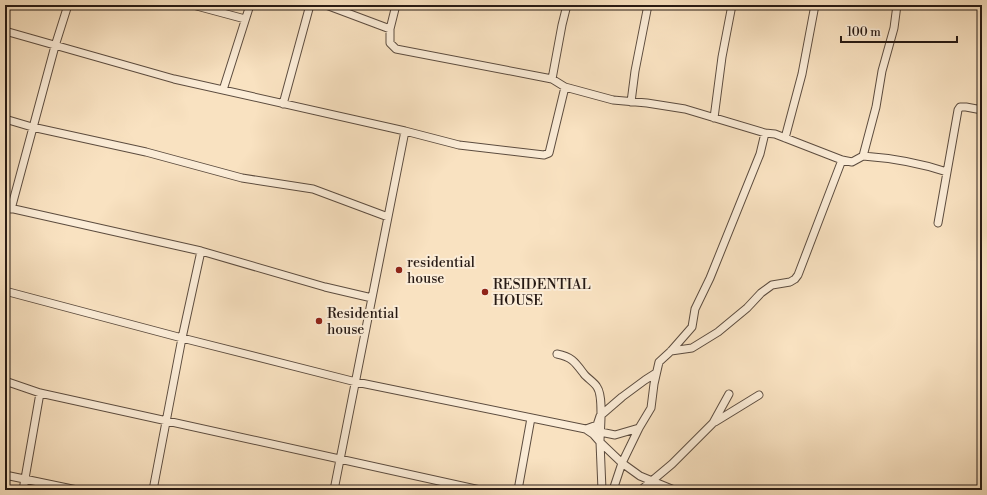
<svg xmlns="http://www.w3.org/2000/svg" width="987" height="495" font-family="'Libre Bodoni',serif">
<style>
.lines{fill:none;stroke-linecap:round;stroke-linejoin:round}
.street-casing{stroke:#5c4c3f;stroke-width:9}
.street{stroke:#fbecd7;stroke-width:7}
.poi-dot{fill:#8f2418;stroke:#fbecd7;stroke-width:1.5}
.labels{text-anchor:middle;stroke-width:4;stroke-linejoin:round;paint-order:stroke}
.poi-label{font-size:14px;fill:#271a14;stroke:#fbecd7;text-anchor:start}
</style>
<rect width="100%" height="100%" fill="#f9e2c1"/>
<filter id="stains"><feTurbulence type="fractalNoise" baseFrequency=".005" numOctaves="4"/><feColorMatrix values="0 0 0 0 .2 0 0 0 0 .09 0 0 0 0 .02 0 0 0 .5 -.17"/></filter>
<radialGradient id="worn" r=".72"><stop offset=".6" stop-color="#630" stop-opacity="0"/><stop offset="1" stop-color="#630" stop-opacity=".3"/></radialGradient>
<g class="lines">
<defs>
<path id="street" d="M 193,5 L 245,19
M 326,5 L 390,29
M 396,5 L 390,29 L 390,43 L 396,49 L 552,79 L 565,87 L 613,100 L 647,103 L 685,109 L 765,133 L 775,134 L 842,160 L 852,162 L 863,156 L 876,107 L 882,71 L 894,28 L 897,5
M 5,31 L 174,79 L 405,131 L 459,145 L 544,155 L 549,153 L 565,87
M 552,79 L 562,25 L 567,5
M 223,90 L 250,5
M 631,102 L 635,71 L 648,5
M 283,104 L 310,5
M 714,118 L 722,57 L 732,5
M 5,119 L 32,127 L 146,152 L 242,178 L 313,189 L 388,217
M 785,138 L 802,74 L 815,5
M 863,156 C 891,158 920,163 947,172
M 5,207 L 201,251 L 325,287 L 372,298
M 11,209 L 55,46 L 68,5
M 938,223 L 958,110 L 960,107 L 966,107 L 982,110
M 5,291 L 182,338 L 356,382 L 615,435 L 639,428
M 671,351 L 692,348 L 718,332 L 747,308 L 761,293 L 772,285 L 790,282 L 795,279 L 798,275 L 842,160
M 557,354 C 572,357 575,362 584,374 C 587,378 594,382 597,387 C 604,397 600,429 600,442 L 622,463 L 640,476 L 674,490
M 5,381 L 40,393 L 480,490
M 715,422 L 759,395
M 586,429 L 597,425 L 600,416 L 622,397 L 645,380 L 656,373
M 587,430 L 593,434 L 600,442 L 602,490
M 5,475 L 77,490
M 23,490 L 40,393
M 153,490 L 182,338 L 201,251
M 334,490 L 405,131
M 518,490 L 531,418
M 613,490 L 622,463 L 639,428 L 651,408 L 654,384 L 659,362 L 671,351 L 692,327 L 695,309 L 710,278 L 760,154 L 765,133
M 641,490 L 672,464 L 713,423 L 729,394"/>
</defs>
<use href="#street" class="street-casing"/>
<use href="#street" class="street"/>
</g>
<g class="poi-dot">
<circle cx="399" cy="270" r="4"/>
<circle cx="485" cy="292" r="4"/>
<circle cx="319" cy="321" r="4"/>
</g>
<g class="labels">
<g class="poi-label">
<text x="407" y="267">residential<tspan x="407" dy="16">house</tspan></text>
<text x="493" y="289">RESIDENTIAL<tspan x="493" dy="16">HOUSE</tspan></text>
<text x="327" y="318">Residential<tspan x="327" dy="16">house</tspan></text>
</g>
</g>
<rect width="987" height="495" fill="none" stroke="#f9e2c1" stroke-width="20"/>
<rect x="6" y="6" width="975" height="483" fill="none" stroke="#271a14" stroke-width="2"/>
<rect x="10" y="10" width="967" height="475" fill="none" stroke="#271a14"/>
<path d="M841 36v6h116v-6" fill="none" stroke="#271a14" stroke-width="2"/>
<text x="847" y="36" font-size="12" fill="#271a14" stroke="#fbecd7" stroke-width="3" paint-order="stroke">100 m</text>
<rect width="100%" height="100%" filter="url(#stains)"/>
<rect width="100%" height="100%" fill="url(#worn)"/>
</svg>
